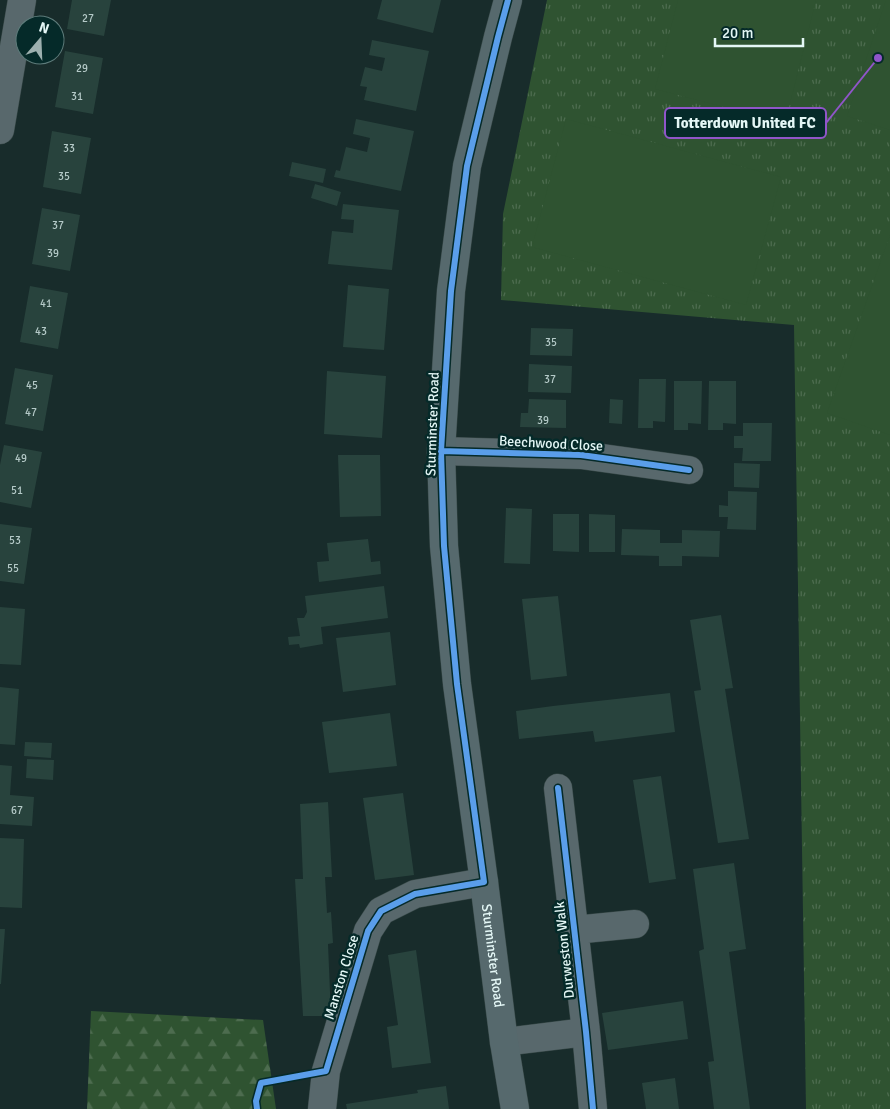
<svg xmlns="http://www.w3.org/2000/svg" width="890" height="1109" font-family="Signika,sans-serif">
<style>
.forest{fill:url(#forest-firs)}
.park{fill:url(#park-tufts)}
.pitch{fill:#2f5331}
.building{fill:#28433d}
.lines{fill:none;stroke-linecap:round;stroke-linejoin:round}
.street-casing{stroke:#364746;stroke-width:29}
.secondary-casing{stroke:#364746;stroke-width:29}
.street{stroke:#58686c;stroke-width:28}
.secondary{stroke:#56696d;stroke-width:28}
.cycleway-casing{stroke:#052a29;stroke-width:9}
.cycleway{stroke:#5a9eea;stroke-width:6}
.labels{text-anchor:middle;stroke-width:5;stroke-linejoin:round;paint-order:stroke}
.number-label{font-size:11px;fill:#b5cac8}
.street-label{font-size:14px;fill:#e4f7f6;stroke:#052a29}
.leader{fill:none;stroke:#9055ca;stroke-width:2}
.callout-dot{fill:#9055ca;stroke:#052a29;stroke-width:2}
.callout{fill:#052a29;stroke:#9055ca;stroke-width:2}
.callout-label{font-size:15px;text-anchor:middle;font-weight:bold;fill:#e4f7f6}
</style>
<defs>
<pattern id="forest-firs" width="22" height="20" patternUnits="userSpaceOnUse" patternTransform="scale(1.25)"><rect width="22" height="20" fill="#2f5331"/><path d="M5 1l3.5 6h-7zM16 11l3.5 6h-7z" fill="#4d6c4f"/></pattern>
<pattern id="park-tufts" width="24" height="20" patternUnits="userSpaceOnUse" patternTransform="scale(1.25)"><rect width="24" height="20" fill="#2f5331"/><path d="M3 7l-1-3M5 7V3M7 7l1-3M15 17l-1-3M17 17v-4M19 17l1-3" fill="none" stroke="#4d6c4f"/></pattern>
</defs>
<rect width="100%" height="100%" fill="#182c2b"/>
<path class="forest" d="M 91,1011 L 263,1020 L 276,1109 L 87,1109 Z"/>
<path class="park" d="M 547,0 L 890,0 L 890,1109 L 806,1109 L 794,325 L 501,300 L 503,214 Z"/>
<path class="pitch" d="M 678,0 L 816,0 L 785,123 L 655,89 Z
M 886,0 L 890,0 L 890,130 L 847,116 Z
M 566,119 L 781,177 L 746,305 L 532,247 Z
M 890,235 L 890,435 L 827,413 Z"/>
<path class="building" d="M 72,0 L 111,0 L 104,36 L 67,29 Z
M 382,0 L 441,0 L 433,33 L 377,19 Z
M 372,40 L 429,51 L 416,111 L 364,100 L 367,87 L 360,86 L 365,67 L 382,71 L 385,58 L 369,55 Z
M 65,51 L 103,58 L 93,114 L 55,107 Z
M 356,119 L 414,131 L 401,191 L 334,177 L 336,170 L 340,171 L 346,147 L 367,152 L 370,138 L 353,134 Z
M 52,131 L 91,138 L 81,194 L 43,187 Z
M 292,162 L 326,169 L 323,183 L 289,176 Z
M 315,184 L 341,192 L 337,206 L 311,198 Z
M 343,204 L 399,210 L 392,270 L 328,264 L 332,231 L 353,233 L 354,220 L 341,219 Z
M 42,208 L 80,215 L 70,271 L 32,264 Z
M 348,285 L 389,289 L 384,350 L 343,347 Z
M 30,286 L 68,293 L 58,349 L 20,342 Z
M 531,328 L 573,329 L 572,356 L 530,355 Z
M 529,364 L 572,366 L 571,393 L 528,392 Z
M 15,368 L 53,375 L 43,431 L 5,424 Z
M 327,371 L 386,376 L 382,438 L 324,434 Z
M 639,379 L 666,379 L 665,422 L 653,421 L 653,428 L 638,428 Z
M 674,381 L 702,381 L 701,424 L 688,423 L 688,430 L 674,430 Z
M 709,381 L 736,381 L 736,424 L 723,423 L 723,430 L 708,430 Z
M 529,399 L 566,400 L 566,428 L 520,427 L 521,413 L 528,413 Z
M 610,399 L 623,400 L 622,424 L 609,423 Z
M 743,423 L 772,423 L 771,461 L 742,461 L 743,448 L 734,448 L 734,436 L 743,436 Z
M 4,445 L 42,452 L 31,508 L 0,502 L 0,465 Z
M 338,455 L 380,455 L 381,516 L 340,517 Z
M 734,463 L 760,464 L 759,488 L 734,487 Z
M 728,491 L 757,492 L 756,530 L 727,529 L 728,517 L 719,517 L 719,505 L 728,506 Z
M 506,508 L 532,509 L 530,564 L 504,563 Z
M 553,514 L 579,514 L 579,552 L 553,551 Z
M 589,514 L 615,515 L 615,552 L 589,552 Z
M 0,524 L 32,528 L 24,584 L 0,581 Z
M 622,529 L 660,530 L 660,543 L 682,543 L 682,530 L 720,531 L 719,557 L 682,556 L 682,566 L 659,566 L 659,556 L 621,555 Z
M 368,539 L 371,562 L 380,561 L 381,574 L 319,582 L 317,562 L 329,561 L 327,543 Z
M 384,586 L 388,618 L 321,627 L 323,644 L 300,648 L 299,644 L 289,645 L 288,637 L 300,636 L 297,618 L 304,618 L 307,612 L 305,596 Z
M 558,596 L 567,676 L 531,680 L 522,599 Z
M 0,607 L 25,609 L 21,665 L 0,664 Z
M 721,615 L 733,688 L 725,689 L 749,839 L 718,843 L 694,691 L 701,690 L 690,620 Z
M 390,632 L 396,685 L 343,692 L 336,638 Z
M 0,687 L 19,689 L 15,745 L 0,744 Z
M 670,693 L 675,732 L 595,742 L 593,731 L 519,739 L 516,711 L 553,706 Z
M 390,713 L 397,766 L 329,773 L 322,722 Z
M 25,742 L 52,743 L 51,758 L 24,756 Z
M 27,759 L 54,760 L 53,780 L 26,778 Z
M 0,765 L 12,766 L 10,795 L 34,797 L 32,826 L 0,824 Z
M 661,776 L 676,879 L 649,883 L 633,780 Z
M 403,793 L 414,875 L 375,880 L 363,798 Z
M 328,802 L 332,877 L 325,877 L 327,913 L 331,912 L 333,943 L 328,944 L 331,1016 L 303,1016 L 295,879 L 303,879 L 300,804 Z
M 0,838 L 24,839 L 22,908 L 0,907 Z
M 734,863 L 746,949 L 729,952 L 750,1109 L 714,1109 L 708,1062 L 714,1061 L 699,951 L 704,949 L 693,869 Z
M 0,929 L 5,929 L 1,984 L 0,984 Z
M 416,950 L 431,1063 L 392,1068 L 387,1027 L 398,1025 L 388,955 Z
M 683,1001 L 688,1039 L 608,1050 L 602,1013 Z
M 675,1078 L 679,1109 L 646,1109 L 642,1083 Z
M 446,1086 L 449,1109 L 347,1109 L 346,1104 L 418,1093 L 417,1090 Z"/>
<g class="lines">
<defs>
<path id="street" d="M 0,130 L 22,0
M 441,451 L 581,455 L 689,470
M 558,788 L 586,1032 L 593,1109
M 574,930 L 635,924
M 504,1042 L 586,1032
M 322,1109 L 326,1071 L 368,931 L 381,911 L 415,894 L 484,882"/>
<g id="secondary">
<path id="s1" d="M 508,0 L 498,37 L 467,166 L 451,291 L 441,451 L 444,546 L 457,684 L 484,882 L 504,1042 L 515,1109"/>
</g>
</defs>
<use href="#street" class="street-casing"/>
<use href="#secondary" class="secondary-casing"/>
<use href="#street" class="street"/>
<use href="#secondary" class="secondary"/>
<defs>
<path id="cycleway" d="M 441,451 L 581,455 L 689,470
M 558,788 L 586,1032 L 593,1109
M 257,1109 L 256,1101 L 261,1083 L 326,1071 L 368,931 L 381,911 L 415,894 L 484,882 L 457,684 L 444,546 L 441,451 L 451,291 L 467,166 L 498,37 L 508,0"/>
</defs>
<use href="#cycleway" class="cycleway-casing"/>
<use href="#cycleway" class="cycleway"/>
</g>
<g class="labels">
<g class="number-label">
<text x="88" y="22">27</text>
<text x="82" y="72">29</text>
<text x="77" y="100">31</text>
<text x="69" y="152">33</text>
<text x="64" y="180">35</text>
<text x="58" y="229">37</text>
<text x="53" y="257">39</text>
<text x="46" y="307">41</text>
<text x="41" y="335">43</text>
<text x="551" y="346">35</text>
<text x="550" y="383">37</text>
<text x="32" y="389">45</text>
<text x="31" y="416">47</text>
<text x="543" y="424">39</text>
<text x="21" y="462">49</text>
<text x="17" y="494">51</text>
<text x="15" y="544">53</text>
<text x="13" y="572">55</text>
<text x="17" y="814">67</text>
</g>
<g class="street-label">
<text transform="translate(432 424) rotate(-88)" y="5">Sturminster Road</text>
<text transform="translate(551 443) rotate(3)" y="5">Beechwood Close</text>
<text transform="translate(564 950) rotate(-96)" y="5">Durweston Walk</text>
<text dy="5" stroke="none"><textPath href="#s1" startOffset="965">Sturminster Road</textPath></text>
<text transform="translate(341 977) rotate(-73)" y="5">Manston Close</text>
</g>
</g>
<path class="leader" d="M878 58L826 123"/>
<circle class="callout-dot" cx="878" cy="58" r="5"/>
<rect class="callout" x="665" y="108" width="161" height="30" rx="5"/>
<g class="callout-label">
<text x="745" y="128">Totterdown United FC</text>
</g>
<g transform="translate(40 40) rotate(19)"><circle r="24" fill="#052a29" stroke="#5e7c7b"/>
<path d="M0-4L9 19L0 12L-9 19Z" fill="#9db0af"/>
<text y="-8" font-size="14" font-weight="bold" text-anchor="middle" fill="#e4f7f6">N</text>
</g>
<path d="M715 38v8h88v-8" fill="none" stroke="#e4f7f6" stroke-width="2.5"/>
<text x="722" y="38" font-size="15" fill="#e4f7f6" stroke="#052a29" stroke-width="4" paint-order="stroke">20 m</text>
</svg>
